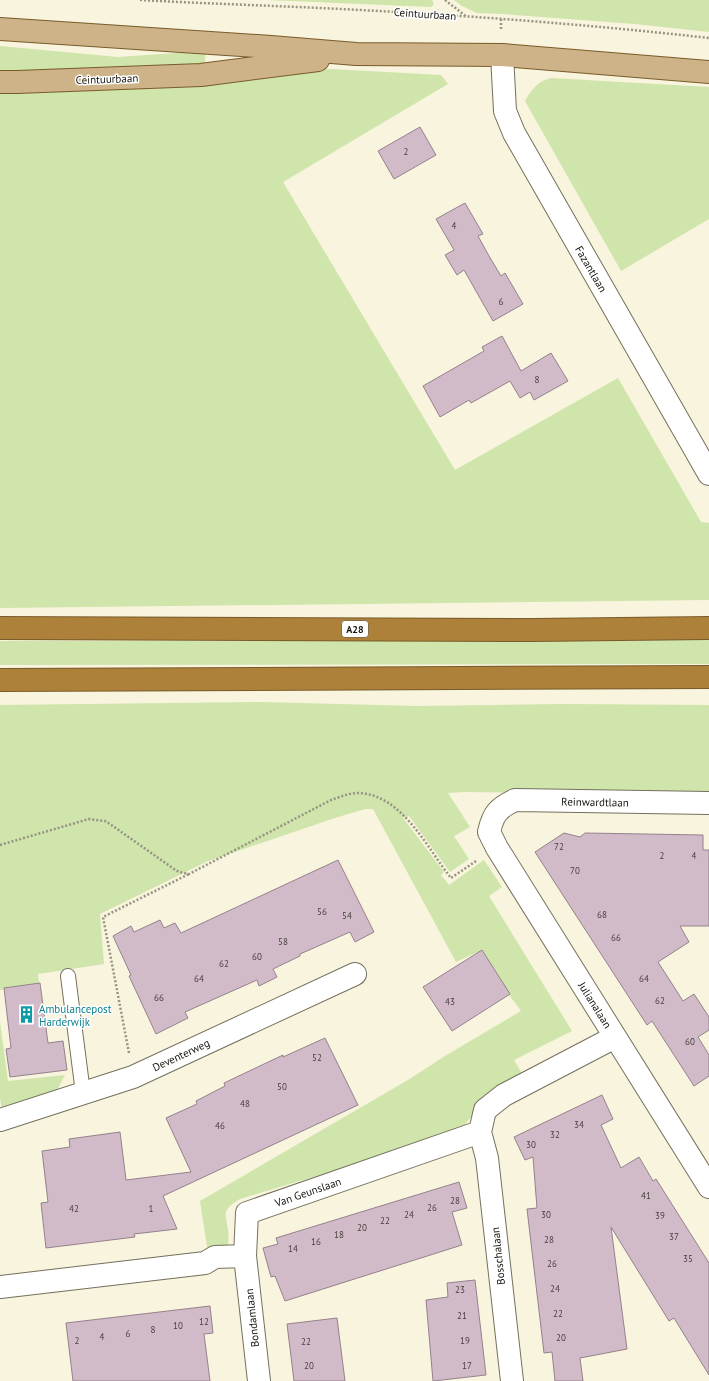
<svg xmlns="http://www.w3.org/2000/svg" width="709" height="1381" font-family="'PT Sans',sans-serif">
<style>
.green{fill:#cfe5ab}
.building{fill:#d1bbc8;stroke:#95818d}
.lines{fill:none;stroke-linecap:round;stroke-linejoin:round}
.service-casing{stroke:#74705c;stroke-width:16}
.minor-casing{stroke:#74705c;stroke-width:24}
.primary-casing{stroke:#785b2a;stroke-width:24}
.motorway-casing{stroke:#785b2a;stroke-width:24}
.path{stroke:#979383;stroke-width:2.5;stroke-dasharray:2 2;stroke-linecap:butt}
.service{stroke:#fff;stroke-width:14}
.minor{stroke:#fff;stroke-width:22}
.primary{stroke:#ceb388;stroke-width:22}
.motorway{stroke:#ad8139;stroke-width:22}
.labels{text-anchor:middle;stroke-width:3;stroke-linejoin:round;paint-order:stroke}
.number-label{font-size:9px;fill:#463e3c}
.shield{fill:#fff;stroke:#5d5b56;stroke-width:1}
.shield-label{font-size:10px;font-weight:bold;fill:#17150e}
.street-label{font-size:11px;fill:#17150e;stroke:#fff}
.culture-label{font-size:11px;fill:#0d838f;stroke:#fff;text-anchor:start}
</style>
<rect width="100%" height="100%" fill="#f8f4dd"/>
<path class="green" d="M 268,0 L 432,0 L 434,4 L 431,7 Z
M 454,0 L 709,0 L 709,32 L 635,24 L 502,14 L 477,13 L 462,6 Z
M 0,46 L 118,57 L 205,51 L 205,67 L 0,74 Z
M 331,69 L 441,75 L 448,84 L 283,182 L 455,470 L 618,378 L 701,522 L 709,523 L 709,600 L 0,608 L 0,89 Z
M 551,78 L 709,87 L 709,219 L 621,271 L 525,101 C 531,90 538,81 551,78 Z
M 709,640 L 709,664 L 0,665 L 0,641 Z
M 261,702 L 417,706 L 564,704 L 709,705 L 709,795 L 465,792 L 448,793 L 470,827 L 454,836 L 469,859 L 450,872 L 409,816 L 403,818 L 444,872 L 441,875 L 449,885 L 484,860 L 502,887 L 489,896 L 572,1031 L 514,1060 L 524,1077 L 486,1095 L 474,1113 L 461,1130 L 439,1139 L 240,1199 C 222,1210 225,1212 228,1230 C 229,1237 228,1243 228,1250 L 208,1253 L 200,1201 L 408,1080 L 445,1056 L 521,1011 L 478,952 L 456,962 L 373,809 L 365,809 L 335,818 L 208,861 L 100,914 L 104,964 L 38,974 L 39,984 L 0,990 L 0,705 Z
M 0,1022 L 8,1081 L 65,1075 L 56,1092 L 2,1110 L 0,1098 Z"/>
<path class="building" d="M 420,127 L 436,155 L 394,179 L 378,151 Z
M 465,203 L 483,234 L 478,236 L 489,256 L 501,276 L 505,273 L 523,304 L 493,321 L 464,270 L 457,275 L 445,255 L 454,250 L 436,219 Z
M 502,336 L 521,371 L 551,353 L 568,381 L 534,400 L 530,392 L 520,398 L 510,381 L 471,403 L 469,400 L 440,417 L 423,386 L 484,351 L 482,347 Z
M 564,833 L 580,837 L 585,833 L 703,835 L 703,850 L 709,850 L 709,926 L 680,926 L 689,942 L 658,962 L 683,1001 L 694,994 L 709,1017 L 709,1030 L 698,1037 L 709,1055 L 709,1076 L 694,1086 L 652,1021 L 647,1025 L 535,852 Z
M 338,860 L 374,932 L 355,942 L 350,932 L 300,954 L 300,956 L 273,969 L 277,977 L 259,986 L 257,980 L 185,1012 L 188,1018 L 156,1034 L 129,976 L 131,975 L 113,936 L 131,926 L 134,932 L 160,920 L 164,928 L 175,923 L 181,933 Z
M 482,950 L 510,994 L 452,1031 L 423,987 Z
M 40,983 L 48,1043 L 63,1041 L 67,1070 L 10,1077 L 6,1049 L 11,1048 L 4,988 Z
M 325,1038 L 358,1105 L 163,1196 L 177,1229 L 134,1234 L 135,1237 L 46,1248 L 41,1203 L 48,1202 L 42,1151 L 70,1147 L 69,1139 L 120,1132 L 126,1180 L 191,1172 L 166,1118 L 197,1104 L 196,1101 L 225,1086 L 224,1083 L 283,1055 L 283,1057 Z
M 602,1095 L 613,1119 L 601,1125 L 621,1168 L 639,1157 L 653,1181 L 656,1179 L 709,1263 L 709,1375 L 674,1318 L 669,1321 L 611,1227 L 627,1349 L 580,1358 L 583,1381 L 555,1381 L 552,1352 L 544,1353 L 527,1209 L 537,1208 L 533,1157 L 525,1160 L 514,1137 Z
M 459,1182 L 467,1208 L 452,1212 L 462,1245 L 285,1301 L 275,1276 L 271,1277 L 263,1248 L 278,1244 L 276,1238 Z
M 475,1280 L 486,1375 L 433,1381 L 426,1300 L 448,1297 L 447,1283 Z
M 210,1306 L 213,1333 L 204,1334 L 210,1381 L 73,1381 L 66,1323 Z
M 337,1318 L 345,1381 L 294,1381 L 287,1324 Z"/>
<g class="lines">
<defs>
<path id="service" d="M 68,976 L 83,1093"/>
<path id="minor" d="M 502,55 L 505,111 L 514,133 L 709,474
M 709,803 L 515,800 C 498,808 493,814 489,832 L 497,848 L 709,1187
M 0,1120 L 133,1077 L 355,974
M 480,1132 L 487,1158 L 512,1381
M 245,1256 L 259,1381
M 0,1287 L 205,1263 L 215,1257 L 245,1256 L 247,1213 L 480,1132 L 485,1110 L 504,1095 L 615,1037"/>
<path id="primary" d="M 0,29 L 271,47 L 356,54 L 502,55 L 709,72
M 0,82 L 17,82 L 201,75 L 318,60"/>
<path id="motorway" d="M 0,628 L 533,630 L 709,628
M 0,680 L 709,677"/>
</defs>
<use href="#service" class="service-casing"/>
<use href="#minor" class="minor-casing"/>
<use href="#primary" class="primary-casing"/>
<use href="#motorway" class="motorway-casing"/>
<path class="path" d="M 140,0 C 213,4 286,6 360,10 C 476,16 593,25 709,38
M 445,0 L 467,17
M 501,19 L 501,31
M 0,845 L 89,819 L 105,821 L 110,824 L 174,869 L 179,872 L 189,874 L 331,800 C 340,797 349,793 358,793 C 402,794 427,848 451,878 L 476,861
M 129,1053 L 103,917 L 189,874"/>
<use href="#service" class="service"/>
<use href="#minor" class="minor"/>
<use href="#primary" class="primary"/>
<use href="#motorway" class="motorway"/>
</g>
<defs>
<symbol id="building-bare" viewBox="-9 -9 18 18"><path d="M-4-6H4V6H1V3H-1V6H-4ZM-2.5-4.3h1.7v1.8h-1.7ZM.8-4.3h1.7v1.8H.8ZM-2.5-1h1.7V.8h-1.7ZM.8-1h1.7V.8H.8Z" fill="#0f9aa8" stroke="#fff" stroke-width="2.5" paint-order="stroke"/></symbol>
</defs>
<g fill-rule="evenodd">
<use href="#building-bare" x="14" y="1002" width="25" height="25"/>
</g>
<g class="labels">
<g class="number-label">
<text x="406" y="155">2</text>
<text x="454" y="229">4</text>
<text x="501" y="305">6</text>
<text x="537" y="383">8</text>
<text x="559" y="850">72</text>
<text x="662" y="859">2</text>
<text x="694" y="859">4</text>
<text x="575" y="874">70</text>
<text x="322" y="915">56</text>
<text x="602" y="918">68</text>
<text x="347" y="919">54</text>
<text x="616" y="941">66</text>
<text x="283" y="945">58</text>
<text x="257" y="960">60</text>
<text x="224" y="967">62</text>
<text x="199" y="982">64</text>
<text x="644" y="982">64</text>
<text x="159" y="1001">66</text>
<text x="660" y="1004">62</text>
<text x="450" y="1005">43</text>
<text x="690" y="1045">60</text>
<text x="317" y="1061">52</text>
<text x="282" y="1090">50</text>
<text x="245" y="1107">48</text>
<text x="579" y="1128">34</text>
<text x="220" y="1129">46</text>
<text x="555" y="1138">32</text>
<text x="531" y="1148">30</text>
<text x="646" y="1199">41</text>
<text x="455" y="1204">28</text>
<text x="432" y="1211">26</text>
<text x="74" y="1212">42</text>
<text x="151" y="1212">1</text>
<text x="409" y="1218">24</text>
<text x="546" y="1218">30</text>
<text x="660" y="1219">39</text>
<text x="385" y="1224">22</text>
<text x="362" y="1231">20</text>
<text x="339" y="1238">18</text>
<text x="674" y="1240">37</text>
<text x="549" y="1243">28</text>
<text x="316" y="1245">16</text>
<text x="293" y="1252">14</text>
<text x="688" y="1262">35</text>
<text x="552" y="1267">26</text>
<text x="555" y="1292">24</text>
<text x="460" y="1293">23</text>
<text x="558" y="1317">22</text>
<text x="462" y="1319">21</text>
<text x="204" y="1325">12</text>
<text x="178" y="1329">10</text>
<text x="153" y="1333">8</text>
<text x="128" y="1337">6</text>
<text x="102" y="1340">4</text>
<text x="561" y="1341">20</text>
<text x="77" y="1344">2</text>
<text x="465" y="1344">19</text>
<text x="306" y="1345">22</text>
<text x="309" y="1369">20</text>
<text x="467" y="1369">17</text>
</g>
<rect class="shield" x="342" y="621" width="26" height="16" rx="3"/>
<g class="shield-label">
<text x="355" y="633">A28</text>
</g>
<g class="street-label">
<text transform="translate(425 14) rotate(4)" y="4">Ceintuurbaan</text>
<text transform="translate(107 79) rotate(-2)" y="4">Ceintuurbaan</text>
<text transform="translate(591 269) rotate(60)" y="4">Fazantlaan</text>
<text transform="translate(595 802) rotate(1)" y="4">Reinwardtlaan</text>
<text transform="translate(595 1005) rotate(58)" y="4">Julianalaan</text>
<text transform="translate(181 1055) rotate(-25)" y="4">Deventerweg</text>
<text transform="translate(308 1192) rotate(-19)" y="4">Van Geunslaan</text>
<text transform="translate(498 1256) rotate(-96)" y="4">Bosschalaan</text>
<text transform="translate(252 1318) rotate(-96)" y="4">Bondamlaan</text>
</g>
<g class="culture-label">
<text x="39" y="1013">Ambulancepost<tspan x="39" dy="13">Harderwijk</tspan></text>
</g>
</g>
</svg>
